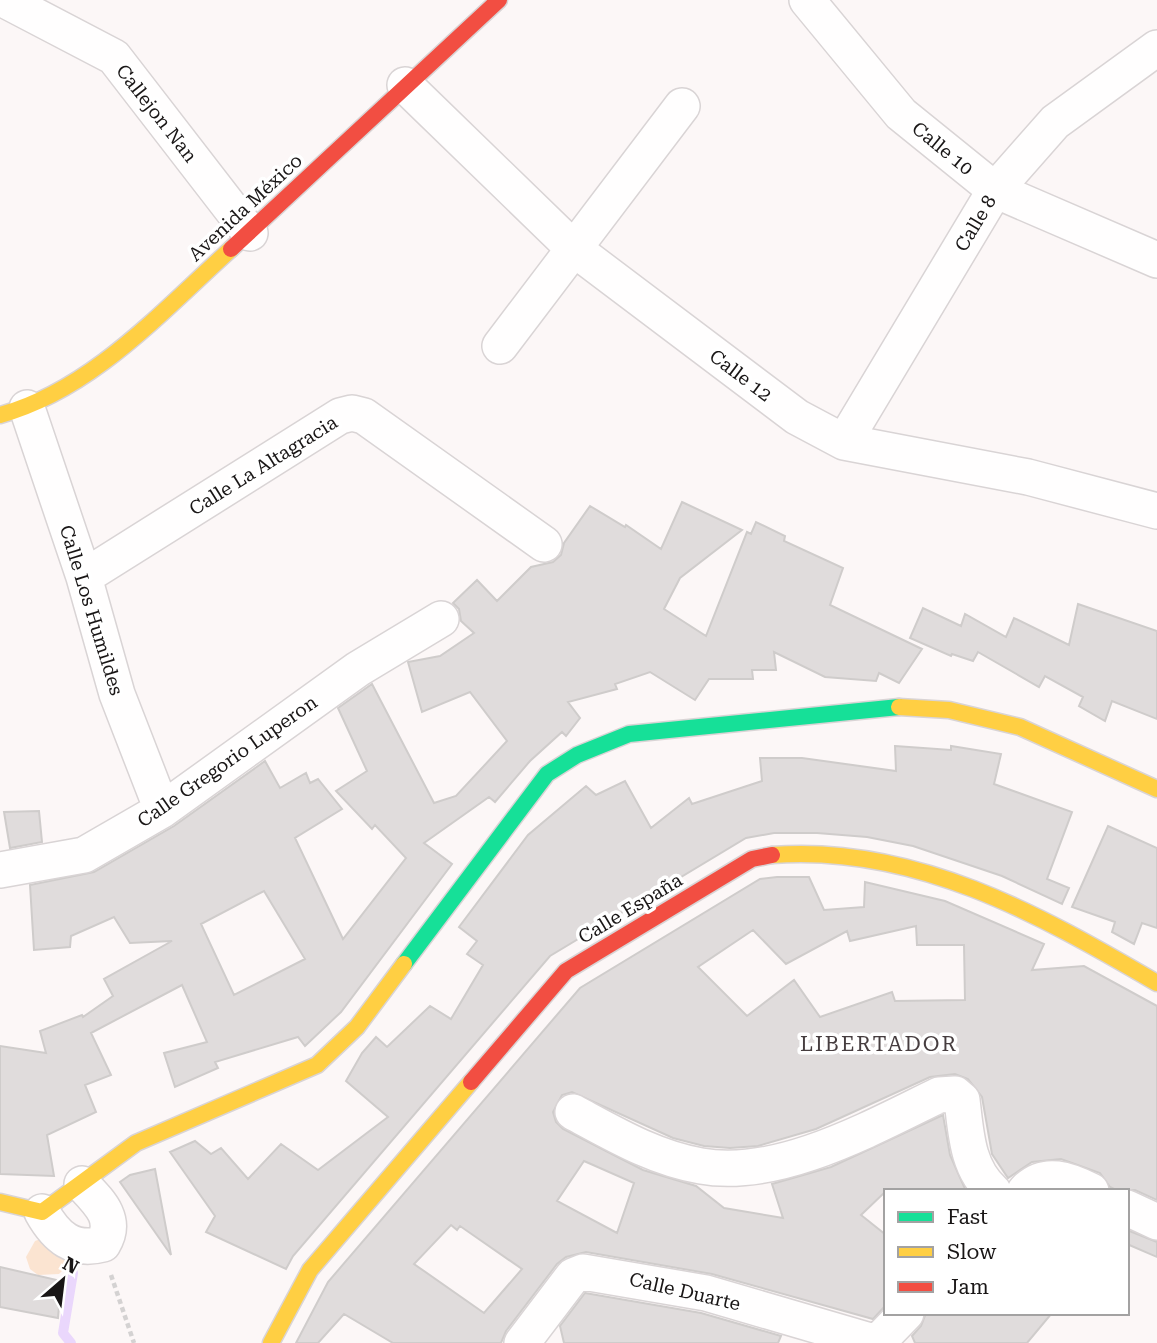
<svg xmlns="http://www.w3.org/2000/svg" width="1157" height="1343" font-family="'Roboto Serif',serif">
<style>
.green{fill:#fbe4d1}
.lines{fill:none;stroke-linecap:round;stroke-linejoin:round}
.stream{stroke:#ead7fc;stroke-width:10}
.building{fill:#e0dcdc;stroke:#cfcccb;stroke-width:2;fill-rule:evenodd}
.street-casing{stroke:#d9d4d5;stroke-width:38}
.fast-casing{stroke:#d9d4d5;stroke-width:19}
.slow-casing{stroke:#d9d4d5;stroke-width:19}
.jam-casing{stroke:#d9d4d5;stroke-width:19}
.path{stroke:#d4d2d2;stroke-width:4.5;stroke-dasharray:5 3.5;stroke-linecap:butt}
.street{stroke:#fffefe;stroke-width:35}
.fast{stroke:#16e098;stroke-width:16}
.slow{stroke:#ffcf43;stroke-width:16}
.jam{stroke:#f24e42;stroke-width:16}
.labels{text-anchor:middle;stroke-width:7;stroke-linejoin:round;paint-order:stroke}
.street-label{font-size:19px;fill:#191616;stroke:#fff}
.neighbourhood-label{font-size:21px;letter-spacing:2px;fill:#463d3f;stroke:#fff}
</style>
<rect width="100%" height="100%" fill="#fcf7f7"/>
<path class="green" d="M 43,1238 L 65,1250 L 71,1262 L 59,1274 L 38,1275 L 30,1269 L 26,1257 L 35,1241 Z"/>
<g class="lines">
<path class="stream" d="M 71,1343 L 63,1333 L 73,1273"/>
</g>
<path class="building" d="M 682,502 L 742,530 L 680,578 L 664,609 L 706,636 L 747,532 L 751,534 L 756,522 L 785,536 L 784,541 L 843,568 L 830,605 L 922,649 L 899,683 L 879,673 L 876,681 L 825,677 L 774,652 L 776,670 L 752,670 L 753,679 L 709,679 L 695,700 L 650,672 L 615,684 L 617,689 L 568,702 L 580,718 L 566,736 L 562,732 L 530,761 L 495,802 L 489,797 L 424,843 L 452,864 L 341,1012 L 305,1046 L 298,1037 L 215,1062 L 218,1068 L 175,1087 L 164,1053 L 207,1042 L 182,985 L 91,1033 L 111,1075 L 85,1085 L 96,1112 L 47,1135 L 54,1176 L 0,1174 L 0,1046 L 46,1053 L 40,1031 L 82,1015 L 83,1017 L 113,996 L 104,979 L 172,941 L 130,943 L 114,917 L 71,936 L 70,947 L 34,950 L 30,885 L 94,872 L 174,826 L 265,761 L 280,788 L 306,773 L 310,783 L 318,779 L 342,809 L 295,838 L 343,939 L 406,858 L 375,825 L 372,829 L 336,791 L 367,771 L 338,708 L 372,684 L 434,803 L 456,796 L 507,741 L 470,692 L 422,712 L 408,662 L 440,656 L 474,633 L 461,621 L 459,609 L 453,603 L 477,580 L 497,601 L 531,567 L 553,562 L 561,555 L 564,543 L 590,506 L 625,527 L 626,525 L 661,549 ZM 264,891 L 305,959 L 234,995 L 201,924 Z
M 1078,604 L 1157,631 L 1157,719 L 1112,701 L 1105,721 L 1079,706 L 1083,697 L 1045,676 L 1039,687 L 978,652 L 973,661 L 952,654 L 951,656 L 910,638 L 923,608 L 961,626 L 965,614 L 1006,637 L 1014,618 L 1069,645 Z
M 895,746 L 951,750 L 951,746 L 1001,754 L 994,784 L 1072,812 L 1047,879 L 1069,888 L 1062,904 L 1002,876 L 913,846 L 867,837 L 817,833 L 774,833 L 746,838 L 550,956 L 293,1256 L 286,1269 L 206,1232 L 215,1216 L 170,1152 L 195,1141 L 211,1154 L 221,1148 L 248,1179 L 281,1144 L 318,1170 L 388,1117 L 346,1081 L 362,1053 L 376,1037 L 387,1047 L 430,1006 L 451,1019 L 483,965 L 467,954 L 477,941 L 459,927 L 528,835 L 586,786 L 596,795 L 625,781 L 651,828 L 689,798 L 692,804 L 762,781 L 760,758 L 802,758 L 896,771 Z
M 39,811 L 42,842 L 10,848 L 4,812 Z
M 1108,826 L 1157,848 L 1157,928 L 1142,923 L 1134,944 L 1112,932 L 1115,922 L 1072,907 Z
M 777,877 L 809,877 L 824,910 L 864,907 L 865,882 L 945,901 L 1044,944 L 1032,970 L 1084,966 L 1157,1006 L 1157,1200 L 1135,1190 L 1118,1191 L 1110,1187 L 1100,1173 L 1061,1159 L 1032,1162 L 1008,1178 L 992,1154 L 982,1097 L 968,1079 L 955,1074 L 930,1077 L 816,1129 L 758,1146 L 730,1148 L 704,1146 L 673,1138 L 572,1092 L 562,1095 L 553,1112 L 556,1122 L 563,1129 L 643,1170 L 696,1186 L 724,1208 L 783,1218 L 772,1184 L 831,1167 L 943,1115 L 950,1155 L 966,1191 L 886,1191 L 861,1215 L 886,1235 L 886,1305 L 873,1319 L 712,1274 L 586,1252 L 566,1257 L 557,1264 L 506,1331 L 501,1343 L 393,1343 L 344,1314 L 318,1343 L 296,1343 L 328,1282 L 580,988 L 760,879 ZM 916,926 L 917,945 L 964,945 L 965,1000 L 895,1001 L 892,992 L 820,1017 L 794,980 L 747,1016 L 698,967 L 753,930 L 786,964 L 847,931 L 850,941 ZM 584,1161 L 634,1183 L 617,1233 L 557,1201 ZM 451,1225 L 457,1230 L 460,1226 L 522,1269 L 484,1313 L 414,1264 Z
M 155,1169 L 171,1255 L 120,1182 L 130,1175 Z
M 1127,1230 L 1157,1242 L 1157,1257 L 1127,1244 Z
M 0,1267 L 61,1281 L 58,1318 L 0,1307 Z
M 585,1293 L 701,1313 L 781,1336 L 778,1343 L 564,1343 L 560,1326 Z
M 926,1313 L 1052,1313 L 1027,1343 L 915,1343 L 912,1336 L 921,1326 Z"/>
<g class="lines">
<defs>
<path id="street" d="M 5,0 L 114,57 L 250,233
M 807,0 L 901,114 L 995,190 L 1157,260
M 405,85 L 573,248 L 797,417 L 844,442 L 1028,477 L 1157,511
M 500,346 L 682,106
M 27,408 L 84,577 L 117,694 L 162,810
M 844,442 L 995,190 L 1055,122 L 1157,48
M 84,577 L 340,416 L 352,413 L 364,416 L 544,544
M 0,870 L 84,855 L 162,810 L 358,669 L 441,619
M 573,1112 C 614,1134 654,1158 701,1166 C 778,1180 871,1128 939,1095 L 955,1094 L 962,1100 C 966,1133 967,1168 993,1191
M 1025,1191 C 1045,1170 1069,1180 1091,1191
M 1127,1208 L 1157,1222
M 42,1212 C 56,1237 73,1252 103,1244 C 118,1219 99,1202 82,1184
M 522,1343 L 573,1276 L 583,1272 L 706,1293 L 877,1343 L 906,1313"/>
<path id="fast" d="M 404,964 L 547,774 L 577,755 L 629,734 L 899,707"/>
<path id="slow" d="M 0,415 C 92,390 162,311 231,249
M 899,707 L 949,710 L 1020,727 L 1157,789
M 772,855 C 914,844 1039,914 1157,983
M 0,1202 L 42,1212 L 136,1143 L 317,1065 L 357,1027 L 404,964
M 271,1343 L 310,1270 L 471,1082"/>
<path id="jam" d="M 231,249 L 499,0
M 471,1082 L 566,971 L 752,859 L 772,855"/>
</defs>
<use href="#street" class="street-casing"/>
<use href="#fast" class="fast-casing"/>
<use href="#slow" class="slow-casing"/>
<use href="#jam" class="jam-casing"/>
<path class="path" d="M 111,1275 L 134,1343"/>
<use href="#street" class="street"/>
<use href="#fast" class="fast"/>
<use href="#slow" class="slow"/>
<use href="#jam" class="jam"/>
</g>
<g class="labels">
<g class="street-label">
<text transform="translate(157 113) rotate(52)" y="7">Callejon Nan</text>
<text transform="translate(943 148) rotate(39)" y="7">Calle 10</text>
<text transform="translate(245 207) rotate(-43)" y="7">Avenida México</text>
<text transform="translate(975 223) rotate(-59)" y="7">Calle 8</text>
<text transform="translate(741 375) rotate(37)" y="7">Calle 12</text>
<text transform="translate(263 465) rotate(-32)" y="7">Calle La Altagracia</text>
<text transform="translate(92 610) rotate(73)" y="7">Calle Los Humildes</text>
<text transform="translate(227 761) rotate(-35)" y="7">Calle Gregorio Luperon</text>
<text transform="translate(630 908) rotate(-31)" y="7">Calle España</text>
<text transform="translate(685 1291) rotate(13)" y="7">Calle Duarte</text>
</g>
<g class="neighbourhood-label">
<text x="879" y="1051">LIBERTADOR</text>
</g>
</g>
<rect x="884" y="1189" width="245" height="126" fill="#ffffff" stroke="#a3a2a2" stroke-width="2"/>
<rect x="898" y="1212" width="35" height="10" fill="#16e098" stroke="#a3a2a2" stroke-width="2"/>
<text x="947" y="1224" font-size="21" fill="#191616">Fast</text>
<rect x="898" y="1247" width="35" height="10" fill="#ffcf43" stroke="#a3a2a2" stroke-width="2"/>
<text x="947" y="1259" font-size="21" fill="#191616">Slow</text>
<rect x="898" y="1282" width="35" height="10" fill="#f24e42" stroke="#a3a2a2" stroke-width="2"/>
<text x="947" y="1294" font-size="21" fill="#191616">Jam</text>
<g transform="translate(63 1280) rotate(28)" stroke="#ffffff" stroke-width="5" paint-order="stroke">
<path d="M0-5L12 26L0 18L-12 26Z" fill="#191616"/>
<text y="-10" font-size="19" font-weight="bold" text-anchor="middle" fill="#191616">N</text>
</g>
</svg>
